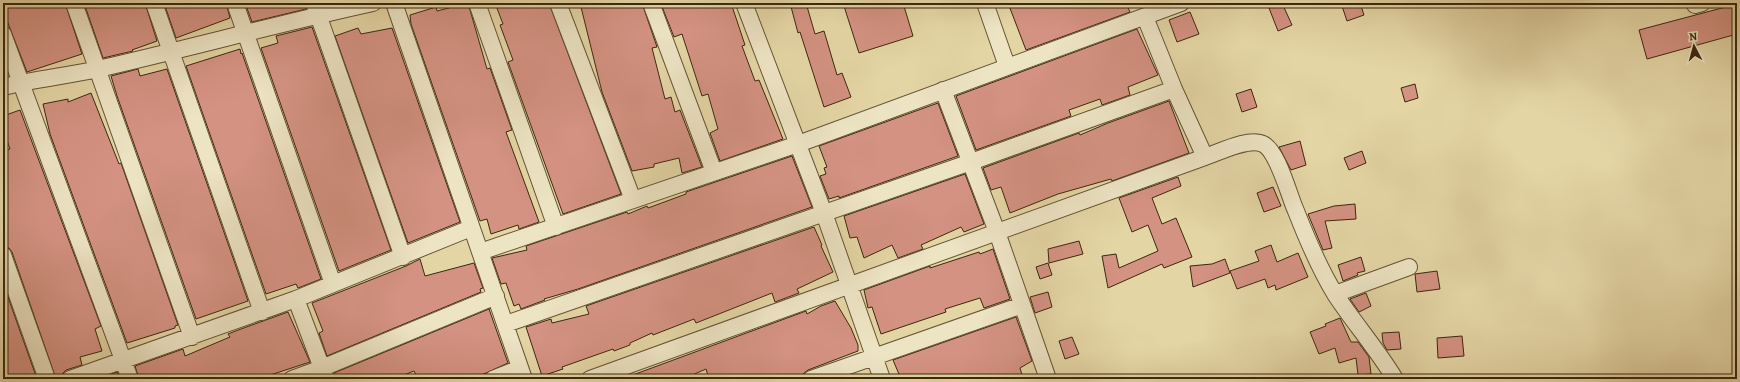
<svg xmlns="http://www.w3.org/2000/svg" width="1740" height="382" font-family="Alegreya,serif">
<style>
.building{fill:#d49282;stroke:#3b280e}
.lines{fill:none;stroke-linecap:round;stroke-linejoin:round}
.minor-casing{stroke:#655334;stroke-width:18}
.minor{stroke:#ede4c4;stroke-width:16}
</style>
<rect width="100%" height="100%" fill="#e4d5a5"/>
<filter id="stains"><feTurbulence type="fractalNoise" baseFrequency=".005" numOctaves="4"/><feColorMatrix values="0 0 0 0 .2 0 0 0 0 .09 0 0 0 0 .02 0 0 0 .5 -.17"/></filter>
<radialGradient id="worn" r=".72"><stop offset=".6" stop-color="#630" stop-opacity="0"/><stop offset="1" stop-color="#630" stop-opacity=".3"/></radialGradient>
<path class="building" d="M 3,3 L 65,3 L 82,54 L 27,72 L 6,18 Z
M 84,3 L 145,3 L 157,41 L 132,50 L 133,51 L 103,58 Z
M 164,3 L 226,3 L 230,18 L 176,38 Z
M 245,3 L 305,3 L 306,9 L 252,22 Z
M 468,3 L 487,69 L 490,68 L 512,130 L 506,132 L 539,222 L 519,229 L 518,225 L 491,234 L 487,219 L 480,221 L 411,24 L 410,15 L 436,7 L 437,11 Z
M 495,3 L 549,3 L 621,194 L 563,214 L 508,62 L 513,60 L 500,25 L 503,24 Z
M 580,3 L 642,3 L 657,47 L 652,48 L 665,99 L 671,97 L 675,112 L 680,110 L 702,167 L 682,173 L 679,158 L 654,164 L 654,167 L 632,171 L 602,92 Z
M 664,3 L 731,3 L 745,45 L 742,46 L 755,81 L 759,80 L 783,139 L 720,161 L 710,133 L 718,129 L 708,94 L 702,96 L 682,34 L 674,37 L 661,4 Z
M 790,3 L 806,3 L 815,34 L 824,31 L 837,75 L 842,73 L 851,97 L 824,107 L 800,32 L 798,33 Z
M 843,3 L 903,3 L 913,36 L 859,53 Z
M 1008,3 L 1126,3 L 1130,12 L 1026,50 Z
M 1282,3 L 1292,25 L 1278,31 L 1269,8 Z
M 1341,3 L 1360,3 L 1364,15 L 1347,21 Z
M 1737,4 L 1737,34 L 1647,59 L 1639,30 Z
M 1190,12 L 1199,34 L 1177,42 L 1169,20 Z
M 312,27 L 391,250 L 339,271 L 261,48 L 278,43 L 276,36 Z
M 358,28 L 361,34 L 392,28 L 460,222 L 408,243 L 335,36 Z
M 1137,29 L 1158,75 L 1128,87 L 1130,95 L 1102,105 L 1100,99 L 1069,110 L 1071,116 L 976,150 L 956,96 Z
M 240,49 L 241,54 L 242,53 L 321,279 L 298,288 L 296,284 L 266,294 L 186,66 Z
M 138,69 L 140,76 L 167,69 L 248,301 L 196,319 L 117,96 L 111,76 Z
M 1415,84 L 1418,98 L 1405,102 L 1401,88 Z
M 1251,89 L 1257,107 L 1242,112 L 1236,94 Z
M 91,93 L 119,164 L 121,163 L 178,325 L 175,326 L 175,328 L 127,343 L 50,134 L 43,104 L 68,99 L 68,102 Z
M 1169,101 L 1189,153 L 1112,181 L 1111,179 L 1058,194 L 1010,213 L 1001,187 L 991,190 L 983,168 L 1079,133 L 1080,135 L 1108,123 Z
M 938,103 L 958,156 L 839,198 L 839,196 L 829,199 L 820,176 L 826,174 L 824,168 L 827,167 L 819,146 Z
M 20,110 L 101,326 L 95,329 L 102,351 L 80,357 L 82,365 L 66,370 L 63,373 L 61,379 L 56,379 L 12,252 L 9,248 L 3,246 L 3,151 L 10,149 L 3,129 L 3,116 Z
M 1300,141 L 1306,165 L 1291,170 L 1279,147 Z
M 1362,151 L 1366,163 L 1349,170 L 1344,158 Z
M 792,156 L 812,207 L 578,289 L 544,299 L 545,300 L 521,309 L 519,304 L 514,306 L 506,283 L 501,284 L 492,258 L 527,250 L 526,246 L 627,212 L 628,214 L 647,206 L 648,208 L 686,194 L 686,192 Z
M 965,174 L 984,224 L 964,232 L 961,227 L 921,245 L 923,249 L 898,258 L 892,245 L 864,258 L 857,237 L 850,238 L 844,216 Z
M 1178,177 L 1181,186 L 1152,198 L 1162,224 L 1176,218 L 1192,257 L 1164,268 L 1162,264 L 1108,288 L 1102,256 L 1116,254 L 1119,268 L 1158,251 L 1148,225 L 1132,232 L 1119,198 Z
M 1273,187 L 1281,206 L 1264,212 L 1257,193 Z
M 1355,204 L 1356,219 L 1325,221 L 1332,248 L 1323,250 L 1308,214 L 1334,206 Z
M 814,227 L 822,245 L 821,246 L 833,272 L 797,289 L 799,293 L 775,302 L 772,293 L 696,323 L 694,319 L 653,335 L 652,333 L 630,343 L 630,345 L 614,351 L 613,349 L 562,367 L 563,369 L 542,376 L 526,327 L 551,319 L 552,323 L 589,314 L 586,306 Z
M 1079,241 L 1083,254 L 1049,263 L 1048,249 Z
M 1271,245 L 1277,262 L 1298,253 L 1308,277 L 1276,290 L 1275,285 L 1268,288 L 1265,279 L 1237,289 L 1230,271 L 1259,261 L 1255,251 Z
M 993,249 L 1010,299 L 984,308 L 980,298 L 945,309 L 946,312 L 881,334 L 872,307 L 868,308 L 864,290 L 930,266 L 930,268 L 979,252 L 980,254 Z
M 1361,257 L 1365,271 L 1357,273 L 1358,275 L 1343,281 L 1338,265 Z
M 420,259 L 425,276 L 474,263 L 483,288 L 480,289 L 481,292 L 327,356 L 319,333 L 323,331 L 312,303 L 406,266 Z
M 1225,259 L 1230,273 L 1193,287 L 1190,266 L 1212,264 Z
M 1048,263 L 1052,275 L 1040,279 L 1036,267 Z
M 1437,271 L 1440,289 L 1417,292 L 1415,274 Z
M 3,283 L 37,379 L 3,379 Z
M 1048,292 L 1052,307 L 1035,313 L 1030,297 Z
M 1366,293 L 1371,306 L 1359,312 L 1350,299 Z
M 835,301 L 851,328 L 858,345 L 858,351 L 808,370 L 804,373 L 802,379 L 709,379 L 706,369 L 683,379 L 622,379 L 806,311 L 807,314 L 821,306 Z
M 489,309 L 508,363 L 486,373 L 471,379 L 418,379 L 414,371 L 394,379 L 335,379 L 334,373 Z
M 288,312 L 310,362 L 258,379 L 139,379 L 135,366 L 183,349 L 185,356 L 230,337 L 228,334 L 241,329 Z
M 1016,317 L 1032,361 L 1020,368 L 1022,375 L 1007,379 L 901,379 L 893,360 Z
M 1340,318 L 1351,342 L 1358,342 L 1369,357 L 1371,374 L 1358,375 L 1356,358 L 1339,363 L 1335,348 L 1319,354 L 1310,332 L 1326,326 L 1325,324 Z
M 1399,332 L 1401,349 L 1387,350 L 1383,343 L 1382,333 Z
M 1462,336 L 1464,356 L 1438,358 L 1437,338 Z
M 1072,337 L 1079,354 L 1065,359 L 1059,341 Z
M 117,372 L 120,379 L 98,379 Z"/>
<g class="lines">
<defs>
<path id="minor" d="M 74,3 L 192,337
M 154,3 L 262,312
M 235,3 L 333,284
M 314,3 L 403,257
M 394,3 L 524,379
M 477,3 L 556,227
M 558,3 L 633,200
M 651,3 L 714,172
M 744,3 L 824,213 L 882,379
M 985,3 L 1007,66
M 1695,5 L 1702,3
M 3,34 L 130,379
M 3,87 C 34,79 67,76 98,69 C 190,48 281,23 373,3
M 943,90 L 997,232 L 1048,379
M 1205,157 C 1220,152 1249,137 1263,144 C 1278,151 1289,196 1296,211 C 1307,239 1319,268 1335,294 C 1354,323 1377,349 1395,379
M 480,252 L 798,144 L 1181,3
M 3,255 L 47,379
M 1335,294 L 1409,267
M 296,299 L 326,379
M 506,324 L 971,162 L 1174,89
M 70,379 L 296,299 L 471,228
M 292,379 L 322,368 L 496,296
M 493,379 L 520,368
M 590,379 L 1205,157 L 1174,89 L 1145,17
M 811,379 L 1022,305"/>
</defs>
<use href="#minor" class="minor-casing"/>
<use href="#minor" class="minor"/>
</g>
<rect width="1740" height="382" fill="none" stroke="#e4d5a5" stroke-width="16"/>
<rect x="4" y="4" width="1732" height="374" fill="none" stroke="#3b280e" stroke-width="2"/>
<rect x="8" y="8" width="1724" height="366" fill="none" stroke="#3b280e"/>
<g transform="translate(1694 46) rotate(354)" stroke="#ede4c4" stroke-width="3" paint-order="stroke">
<path d="M0-3L7 15L0 10L-7 15Z" fill="#3b280e"/>
<text y="-6" font-size="11" font-weight="bold" text-anchor="middle" fill="#3b280e">N</text>
</g>
<rect width="100%" height="100%" filter="url(#stains)"/>
<rect width="100%" height="100%" fill="url(#worn)"/>
</svg>
